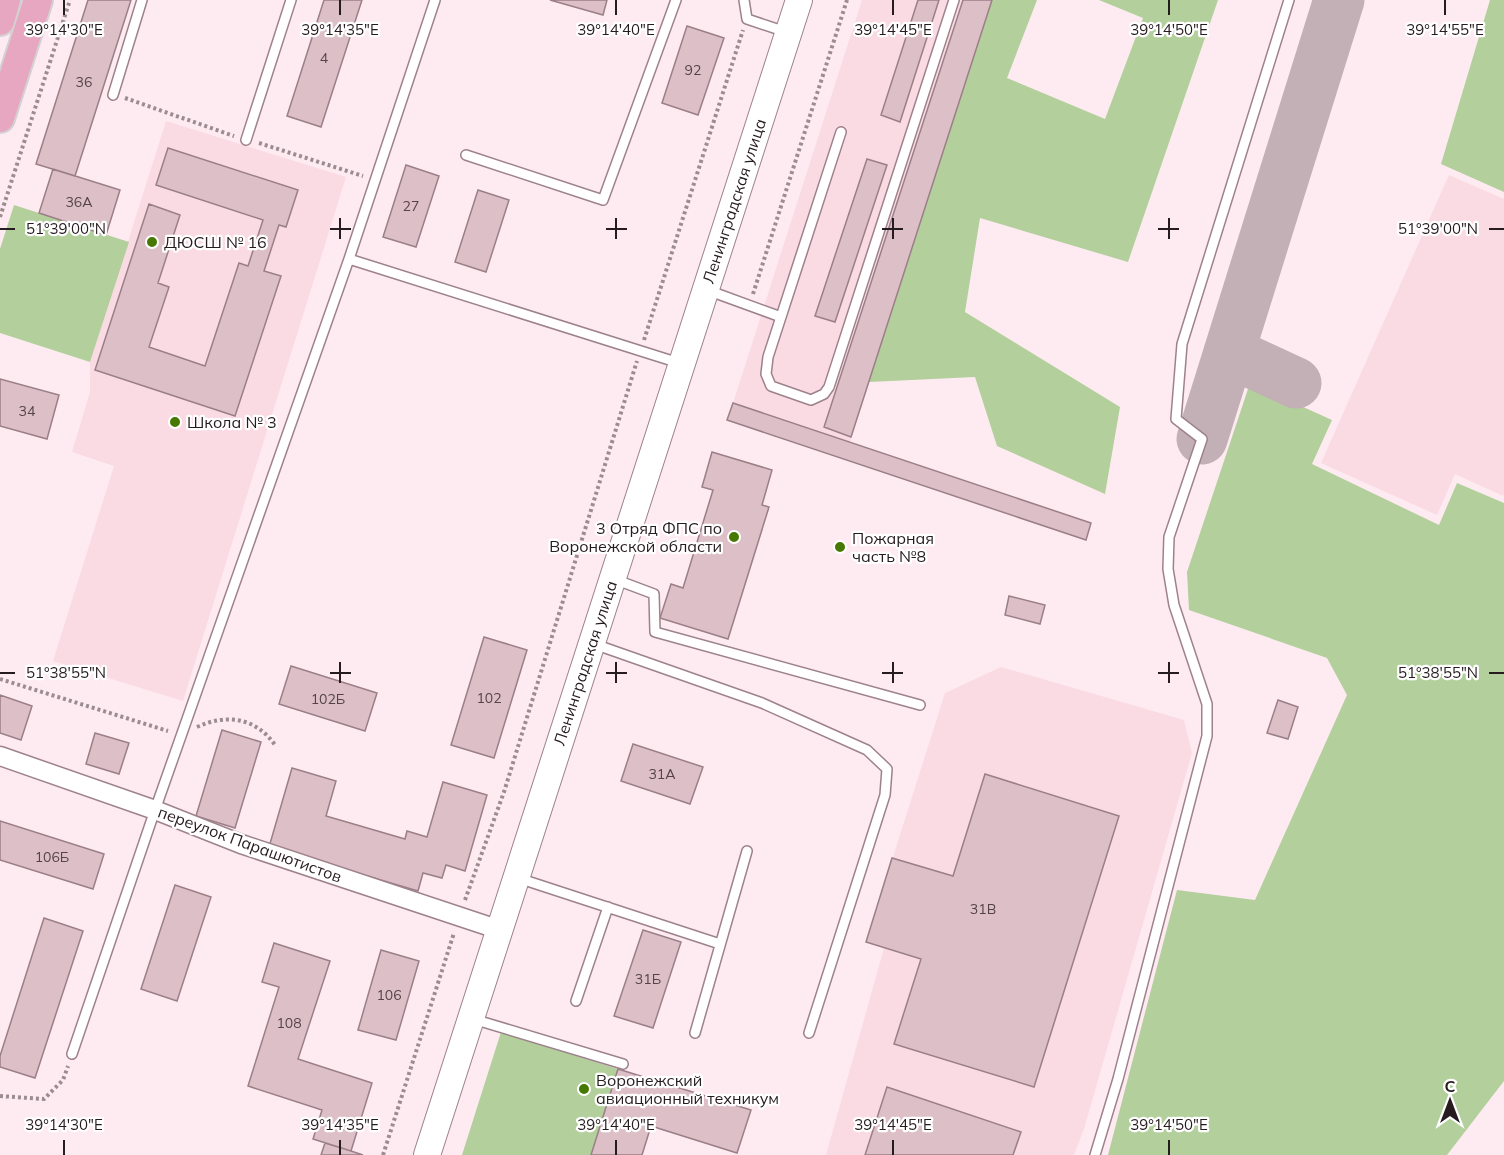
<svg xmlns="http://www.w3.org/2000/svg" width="1504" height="1155" font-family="Mulish,sans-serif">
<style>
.built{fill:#fadbe4}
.green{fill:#b2cf9c}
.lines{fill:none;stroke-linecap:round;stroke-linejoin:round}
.taxiway{stroke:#c2b0b6;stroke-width:51}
.building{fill:#ddbfc8;stroke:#9b7f87;stroke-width:1.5}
.service-casing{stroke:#9e828b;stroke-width:12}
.minor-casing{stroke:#9e828b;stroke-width:21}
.secondary-casing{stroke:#9e828b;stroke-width:28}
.primary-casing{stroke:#d4d1d2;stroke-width:32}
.path{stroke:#9b8c90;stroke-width:4;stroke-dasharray:3 3;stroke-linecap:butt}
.service{stroke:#fff;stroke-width:9}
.minor{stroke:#fff;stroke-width:18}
.secondary{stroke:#fff;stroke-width:26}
.primary{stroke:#e8a7c0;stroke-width:28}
.ticks{fill:none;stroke:#261b1e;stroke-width:2}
.poi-dot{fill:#477801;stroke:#fff;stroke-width:2}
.labels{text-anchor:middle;stroke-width:4.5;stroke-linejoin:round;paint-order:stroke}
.number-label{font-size:14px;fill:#544448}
.street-label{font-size:16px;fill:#261b1e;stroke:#fff}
.poi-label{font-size:16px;fill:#261b1e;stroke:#fff;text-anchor:start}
.ticks-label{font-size:15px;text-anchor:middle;fill:#261b1e;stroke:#fff;stroke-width:4.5;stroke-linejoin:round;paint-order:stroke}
</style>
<rect width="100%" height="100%" fill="#feebf1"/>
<path class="built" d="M 862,0 L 992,0 L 850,442 L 733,403 Z
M 166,121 L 346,177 L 183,701 L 53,661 L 114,466 L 72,452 L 90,392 L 90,362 Z
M 1449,175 L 1504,199 L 1504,493 L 1503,496 L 1455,474 L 1437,515 L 1321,463 Z
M 1001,667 L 1184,720 L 1192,753 L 1084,1129 L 1074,1155 L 826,1155 L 884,948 L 866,942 L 945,693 Z"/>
<path class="green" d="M 992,0 L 1037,0 L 1007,78 L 1105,119 L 1143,18 L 1099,0 L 1218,0 L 1128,262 L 980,218 L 965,312 L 1120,407 L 1105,494 L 997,446 L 975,377 L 869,382 Z
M 1490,0 L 1504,0 L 1504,192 L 1441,164 Z
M 14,205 L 129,242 L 90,362 L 0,333 L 0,249 Z
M 1250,383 L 1332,420 L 1312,464 L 1439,525 L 1457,483 L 1504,503 L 1504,1081 L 1447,1155 L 1108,1155 L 1177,890 L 1255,900 L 1347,695 L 1327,658 L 1189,610 L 1187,572 Z
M 501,1032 L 618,1069 L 591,1155 L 462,1155 Z"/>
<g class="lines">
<path class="taxiway" d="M 1229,352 L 1296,383
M 1202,439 L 1339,0"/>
</g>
<path class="building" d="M 88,0 L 131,0 L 75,176 L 36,164 Z
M 324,0 L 362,0 L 321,127 L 287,116 Z
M 550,0 L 607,0 L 603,15 Z
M 918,0 L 939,0 L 900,122 L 881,115 Z
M 963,0 L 992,0 L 851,437 L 824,427 Z
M 687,26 L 724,38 L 698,115 L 662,103 Z
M 168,148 L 298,190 L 286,227 L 279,225 L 264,271 L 281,276 L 235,416 L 95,370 L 149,204 L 180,215 L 158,283 L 169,287 L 149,347 L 205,366 L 239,263 L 248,266 L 263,220 L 156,185 Z
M 867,159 L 887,165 L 835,322 L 815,316 Z
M 406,165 L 439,176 L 416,247 L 383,237 Z
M 53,169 L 120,190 L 106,235 L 39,213 Z
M 478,190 L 509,200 L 486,272 L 455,262 Z
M 0,379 L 59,395 L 47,439 L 0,426 Z
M 733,403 L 1091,523 L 1086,540 L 727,420 Z
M 712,452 L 772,470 L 762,505 L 769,507 L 728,639 L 660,618 L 671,584 L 683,588 L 713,490 L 702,487 Z
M 1009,596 L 1045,605 L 1040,624 L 1005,615 Z
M 484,637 L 527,650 L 494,758 L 451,745 Z
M 291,666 L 377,693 L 365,731 L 279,704 Z
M 0,695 L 32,706 L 21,740 L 0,733 Z
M 1278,700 L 1298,707 L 1288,739 L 1267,733 Z
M 222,730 L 261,742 L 235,828 L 196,816 Z
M 95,733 L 129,743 L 119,774 L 86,764 Z
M 633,744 L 703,767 L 690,804 L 621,781 Z
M 292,768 L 336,781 L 326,816 L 405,839 L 407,831 L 427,837 L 443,782 L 487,795 L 465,871 L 446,865 L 442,878 L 423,873 L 418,891 L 269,847 Z
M 985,774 L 1119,816 L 1034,1087 L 894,1044 L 921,959 L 866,942 L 892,858 L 953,876 Z
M 0,821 L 104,854 L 93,889 L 0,860 Z
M 175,885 L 211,897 L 177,1001 L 141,989 Z
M 44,918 L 83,931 L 35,1078 L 0,1067 L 0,1056 Z
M 643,930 L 681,942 L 653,1028 L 614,1016 Z
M 274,943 L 330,961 L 298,1059 L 372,1083 L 351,1151 L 313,1139 L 322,1110 L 248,1086 L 279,987 L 262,982 Z
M 381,950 L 419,961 L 396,1040 L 358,1030 Z
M 618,1069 L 751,1110 L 737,1153 L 651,1126 L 642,1155 L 591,1155 Z
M 887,1087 L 1021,1132 L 1013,1155 L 865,1155 Z
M 325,1143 L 351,1151 L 363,1155 L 321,1155 Z"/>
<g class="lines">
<defs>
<path id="service" d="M 744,0 L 747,19 L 786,32
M 113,95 L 142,0
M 841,132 L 768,357 L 766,374 L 771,386 L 811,400 L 824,394 L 829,387 L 954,0
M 246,140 L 291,0
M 466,155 L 603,200 L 676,0
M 349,259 L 679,363
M 707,290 L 781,317
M 614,579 L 654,594 L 655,632 L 920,705
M 594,644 L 762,703 L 867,750 L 887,769 L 885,795 L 809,1033
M 518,878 L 720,944
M 576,1001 L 608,907
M 473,1019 L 623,1064
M 695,1033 L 747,851
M 72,1054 L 155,810 L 349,259 L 435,0
M 1095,1155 L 1118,1079 L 1207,736 L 1207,704 L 1174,605 L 1168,569 L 1169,537 L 1202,439 L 1176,419 L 1182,344 L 1289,0"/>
<path id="minor" d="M 0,756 L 155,810 L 241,844 L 500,930"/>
<path id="secondary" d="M 427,1155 L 799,0"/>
<path id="primary" d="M 0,21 L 6,0
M 0,118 L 38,0"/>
</defs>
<use href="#service" class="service-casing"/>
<use href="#minor" class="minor-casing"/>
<use href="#secondary" class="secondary-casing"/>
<use href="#primary" class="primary-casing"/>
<path class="path" d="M 125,98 L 234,136
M 259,143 L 363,176
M 0,217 L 70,0
M 753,294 L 847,0
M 644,340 L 743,30
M 0,679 L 168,731
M 197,727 C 227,713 256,718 275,745
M 465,900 L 504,792 L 637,361
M 0,1096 L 44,1099 L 63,1080 L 68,1066
M 383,1155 L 454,933"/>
<use href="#service" class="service"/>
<use href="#minor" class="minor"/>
<use href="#secondary" class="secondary"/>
<use href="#primary" class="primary"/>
</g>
<path class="ticks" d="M 64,0 L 64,15M 340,0 L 340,15M 616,0 L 616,15M 893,0 L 893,15M 1169,0 L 1169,15M 1445,0 L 1445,15M 340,218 L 340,239M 616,218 L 616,239M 893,218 L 893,239M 1169,218 L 1169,239M 0,229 L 15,229M 330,229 L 351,229M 606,229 L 627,229M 882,229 L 903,229M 1158,229 L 1179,229M 1489,229 L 1504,229M 340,662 L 340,683M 616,662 L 616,683M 893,662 L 893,683M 1169,662 L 1169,683M 0,673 L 15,673M 330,673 L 351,673M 606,673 L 627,673M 882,673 L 903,673M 1158,673 L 1179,673M 1489,673 L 1504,673M 64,1140 L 64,1155M 340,1140 L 340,1155M 616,1140 L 616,1155M 893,1140 L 893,1155M 1169,1140 L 1169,1155"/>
<g class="poi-dot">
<circle cx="152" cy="242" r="6"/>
<circle cx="175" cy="422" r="6"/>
<circle cx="734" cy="537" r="6"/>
<circle cx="840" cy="547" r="6"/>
<circle cx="584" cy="1089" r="6"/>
</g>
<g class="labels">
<g class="number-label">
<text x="324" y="63">4</text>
<text x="693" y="75">92</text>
<text x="84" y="87">36</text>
<text x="79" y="207">36А</text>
<text x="411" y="211">27</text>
<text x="27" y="416">34</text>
<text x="489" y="703">102</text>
<text x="328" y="704">102Б</text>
<text x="662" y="779">31А</text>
<text x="52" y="862">106Б</text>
<text x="983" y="914">31В</text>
<text x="648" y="984">31Б</text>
<text x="389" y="1000">106</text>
<text x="289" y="1028">108</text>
</g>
<g class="street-label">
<text transform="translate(734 201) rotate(-72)" y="6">Ленинградская улица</text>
<text transform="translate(585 663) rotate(-72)" y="6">Ленинградская улица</text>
<text transform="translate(250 844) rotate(20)" y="6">переулок Парашютистов</text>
</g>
<g class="poi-label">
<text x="164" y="248">ДЮСШ № 16</text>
<text x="187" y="428">Школа № 3</text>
<text x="722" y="534" text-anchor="end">3 Отряд ФПС по<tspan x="722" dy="18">Воронежской области</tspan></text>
<text x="852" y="544">Пожарная<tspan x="852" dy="18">часть №8</tspan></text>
<text x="596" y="1086">Воронежский<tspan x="596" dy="18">авиационный техникум</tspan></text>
</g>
</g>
<g class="ticks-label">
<text x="64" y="35">39°14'30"E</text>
<text x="340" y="35">39°14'35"E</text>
<text x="616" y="35">39°14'40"E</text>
<text x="893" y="35">39°14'45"E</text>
<text x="1169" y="35">39°14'50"E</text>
<text x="1445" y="35">39°14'55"E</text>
<text x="66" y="234">51°39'00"N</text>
<text x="1438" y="234">51°39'00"N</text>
<text x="66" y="678">51°38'55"N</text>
<text x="1438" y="678">51°38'55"N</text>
<text x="64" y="1130">39°14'30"E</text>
<text x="340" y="1130">39°14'35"E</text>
<text x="616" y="1130">39°14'40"E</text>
<text x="893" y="1130">39°14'45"E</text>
<text x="1169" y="1130">39°14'50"E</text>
</g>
<g transform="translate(1450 1101)" stroke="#ffffff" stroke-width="4.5" paint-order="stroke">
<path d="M0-4.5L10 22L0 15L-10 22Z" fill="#261b1e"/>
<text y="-9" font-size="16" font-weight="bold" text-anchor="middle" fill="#261b1e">С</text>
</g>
</svg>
